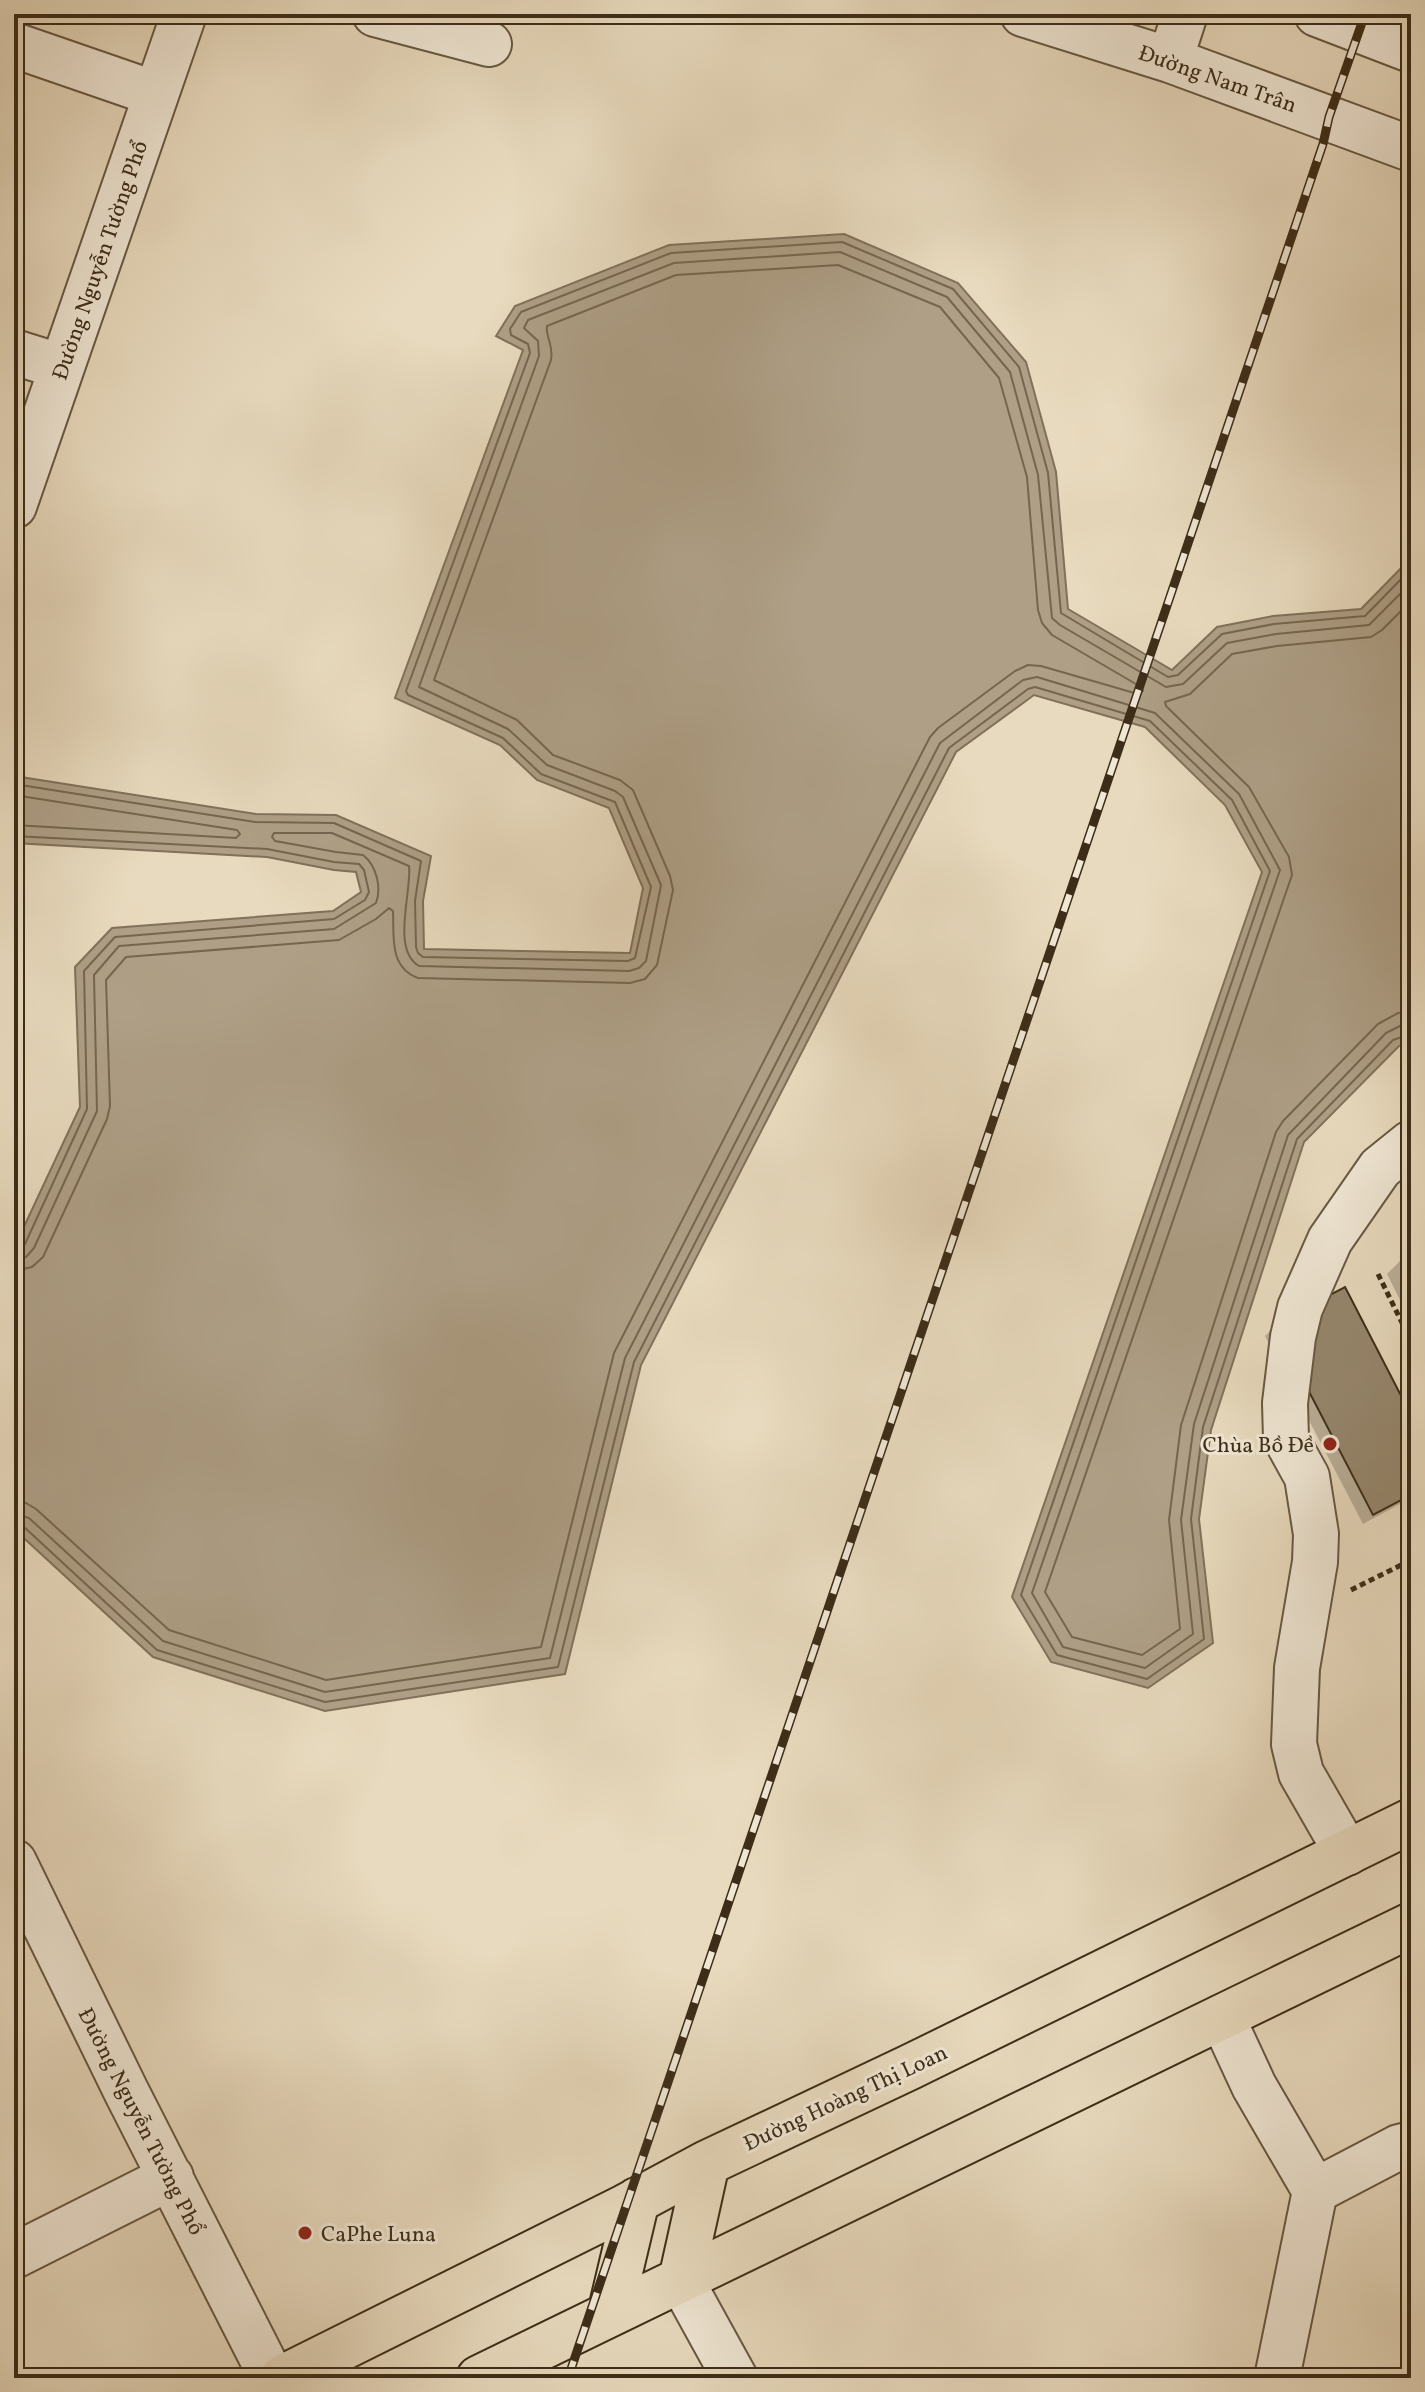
<svg xmlns="http://www.w3.org/2000/svg" width="1425" height="2392" font-family="Vollkorn,serif">
<style>
.water{fill:#ae9f86;stroke:#81715a;stroke-width:2}
.shadow{fill:#0003}
.lines{fill:none;stroke-linecap:round;stroke-linejoin:round}
.shore{stroke:#76664f;stroke-width:2}
.building{fill:#96876e;stroke:#3d2d18;stroke-width:2}
.minor-casing{stroke:#685842;stroke-width:48}
.major-casing{stroke:#3d2d18;stroke-width:48}
.path{stroke:#3d2d18;stroke-width:5;stroke-dasharray:6 4;stroke-linecap:butt}
.minor{stroke:#f0e7d5;stroke-width:44}
.major{stroke:#e8dabe;stroke-width:44}
.rail-casing{stroke:#3d2d18;stroke-width:9}
.rail{stroke:#f0e7d5;stroke-width:6;stroke-dasharray:18;stroke-linecap:butt}
.poi-dot{fill:#8f2418;stroke:#f0e7d5;stroke-width:3}
.labels{text-anchor:middle;stroke-width:6;stroke-linejoin:round;paint-order:stroke}
.street-label{font-size:22px;fill:#3d2d18;stroke:#f0e7d5}
.poi-label{font-size:22px;fill:#3d2d18;stroke:#f0e7d5;text-anchor:end}
</style>
<rect width="100%" height="100%" fill="#e8dabe"/>
<filter id="stains"><feTurbulence type="fractalNoise" baseFrequency=".0025" numOctaves="4"/><feColorMatrix values="0 0 0 0 .2 0 0 0 0 .09 0 0 0 0 .02 0 0 0 .5 -.17"/></filter>
<radialGradient id="worn" r=".72"><stop offset=".6" stop-color="#630" stop-opacity="0"/><stop offset="1" stop-color="#630" stop-opacity=".3"/></radialGradient>
<path class="water" d="M 844,234 L 958,283 L 1026,362 L 1056,472 L 1068,609 L 1172,670 L 1217,627 L 1273,616 L 1361,609 L 1411,558 L 1411,1041 L 1399,1046 L 1304,1142 L 1211,1430 L 1199,1519 L 1213,1643 L 1148,1688 L 1051,1662 L 1012,1597 L 1262,872 L 1225,805 L 1145,727 L 1034,695 L 956,752 L 641,1365 L 565,1674 L 325,1711 L 153,1657 L 14,1529 L 14,1248 L 80,1107 L 75,967 L 112,928 L 333,911 L 361,892 L 356,872 L 334,870 L 267,857 L 14,843 L 14,776 L 256,814 L 336,815 L 431,856 L 423,901 L 424,949 L 630,953 L 643,888 L 609,808 L 537,780 L 500,745 L 395,698 L 523,350 L 496,336 L 515,306 L 669,245 Z"/>
<path class="shadow" d="M 1411,1255 L 1411,1322 L 1387,1274 L 1402,1259 Z
M 1275,1326 L 1411,1419 L 1411,1498 L 1363,1524 L 1265,1336 Z"/>
<g class="lines">
<path class="shore" d="M 1411,601 L 1382,630 L 1371,637 L 1277,646 L 1232,654 L 1190,694 L 1165,702 L 1166,706 L 1249,787 L 1289,857 L 1292,875 L 1045,1592 L 1072,1637 L 1142,1655 L 1180,1629 L 1169,1520 L 1181,1425 L 1276,1132 L 1283,1121 L 1378,1024 L 1398,1013 L 1411,1012
M 14,784 L 255,822 L 334,823 L 421,861 L 415,901 L 416,947 L 418,953 L 423,957 L 628,961 L 635,958 L 651,887 L 615,802 L 541,774 L 503,738 L 408,695 L 406,691 L 530,353 L 528,344 L 511,335 L 510,329 L 521,312 L 671,253 L 842,242 L 953,289 L 1019,367 L 1048,473 L 1061,613 L 1168,677 L 1178,675 L 1222,634 L 1274,624 L 1365,616 L 1411,569
M 14,795 L 237,830 L 240,834 L 236,838 L 14,825
M 14,836 L 267,849 L 334,862 L 359,864 L 364,870 L 369,892 L 365,900 L 334,919 L 115,937 L 84,971 L 87,1109 L 25,1244 L 20,1248 L 14,1249
M 14,1259 L 26,1257 L 34,1248 L 97,1111 L 94,975 L 119,946 L 334,929 L 376,903 C 382,887 376,865 363,855 L 336,852 L 275,841 L 272,837 L 274,833 L 332,833 L 409,866 C 412,892 391,950 419,966 L 629,971 L 639,968 L 646,961 L 661,885 L 623,797 L 615,791 L 547,765 L 508,729 L 419,687 L 539,356 L 538,341 L 524,328 L 528,320 L 674,263 L 840,252 L 947,297 L 1010,372 L 1038,475 L 1052,618 L 1060,625 L 1166,687 L 1183,684 L 1227,643 L 1276,634 L 1369,625 L 1411,583
M 14,1271 L 32,1267 L 43,1257 L 107,1119 L 110,1106 L 106,980 L 126,957 L 339,940 L 376,919 L 389,908 L 393,911 C 394,937 389,967 418,978 L 630,983 L 645,979 L 657,965 L 673,890 L 670,876 L 633,790 L 620,780 L 553,755 L 517,720 L 434,680 L 551,360 C 554,345 545,336 547,326 L 676,275 L 838,265 L 940,307 L 999,378 L 1027,477 L 1038,610 L 1042,623 L 1052,635 L 1141,687 L 1143,691 L 1138,694 L 1041,666 L 1028,665 L 1015,671 L 938,728 L 930,737 L 614,1353 L 541,1647 L 326,1680 L 169,1630 L 36,1509 L 26,1503 L 14,1502
M 14,1514 L 29,1518 L 163,1641 L 325,1692 L 550,1658 L 625,1358 L 940,743 L 1023,680 L 1037,677 L 1155,713 L 1239,794 L 1280,870 L 1032,1593 L 1063,1647 L 1145,1668 L 1193,1634 L 1181,1520 L 1194,1424 L 1288,1135 L 1386,1033 L 1402,1025 L 1411,1024
M 14,1524 L 23,1526 L 157,1650 L 325,1702 L 558,1667 L 634,1362 L 949,748 L 1028,689 L 1035,687 L 1150,721 L 1232,800 L 1270,871 L 1021,1595 L 1057,1655 L 1147,1679 L 1204,1639 L 1191,1519 L 1203,1427 L 1297,1139 L 1393,1040 L 1411,1034"/>
</g>
<path class="building" d="M 1411,1253 L 1411,1278 L 1401,1258 Z
M 1345,1287 L 1411,1415 L 1411,1495 L 1373,1515 L 1274,1324 Z"/>
<g class="lines">
<defs>
<path id="minor" d="M 375,14 L 489,44
M 1023,14 L 1170,60 L 1411,149
M 1317,14 L 1411,50
M 14,45 L 156,94
M 1170,60 L 1185,14
M 14,352 L 62,367
M 14,506 L 184,14
M 1347,1853 L 1301,1773 L 1294,1744 L 1297,1668 L 1315,1562 L 1316,1534 L 1307,1477 L 1286,1439 L 1285,1403 L 1293,1337 L 1300,1308 L 1330,1240 L 1380,1168 L 1411,1143
M 14,1862 L 126,2091 L 272,2378
M 1222,2017 L 1254,2086 L 1315,2191 L 1277,2378
M 1315,2191 L 1399,2147 L 1411,2144
M 14,2256 L 171,2177
M 681,2280 L 735,2378"/>
<path id="major" d="M 681,2280 L 707,2163
M 610,2314 L 637,2200
M 282,2378 L 625,2207 L 707,2163 L 910,2067 L 1411,1821
M 479,2378 L 1411,1925"/>
</defs>
<use href="#minor" class="minor-casing"/>
<use href="#major" class="major-casing"/>
<path class="path" d="M 1378,1274 L 1411,1341
M 1351,1590 L 1411,1560"/>
<use href="#minor" class="minor"/>
<use href="#major" class="major"/>
<defs>
<path id="rail" d="M 568,2378 L 1323,144 L 1329,117 L 1365,14"/>
</defs>
<use href="#rail" class="rail-casing"/>
<use href="#rail" class="rail"/>
</g>
<g class="poi-dot">
<circle cx="1330" cy="1444" r="8"/>
<circle cx="305" cy="2233" r="8"/>
</g>
<g class="labels">
<g class="street-label">
<text transform="translate(1218 78) rotate(19)" y="8">Đường Nam Trân</text>
<text transform="translate(99 260) rotate(-71)" y="8">Đường Nguyễn Tường Phổ</text>
<text transform="translate(845 2097) rotate(-25)" y="8">Đường Hoàng Thị Loan</text>
<text transform="translate(142 2121) rotate(63)" y="8">Đường Nguyễn Tường Phổ</text>
</g>
<g class="poi-label">
<text x="1314" y="1452">Chùa Bồ Đề</text>
<text x="321" y="2241" text-anchor="start">CaPhe Luna</text>
</g>
</g>
<rect width="1425" height="2392" fill="none" stroke="#e8dabe" stroke-width="48"/>
<rect x="16" y="16" width="1393" height="2360" fill="none" stroke="#3d2d18" stroke-width="4"/>
<rect x="24" y="24" width="1377" height="2344" fill="none" stroke="#3d2d18" stroke-width="2"/>
<rect width="100%" height="100%" filter="url(#stains)"/>
<rect width="100%" height="100%" fill="url(#worn)"/>
</svg>
